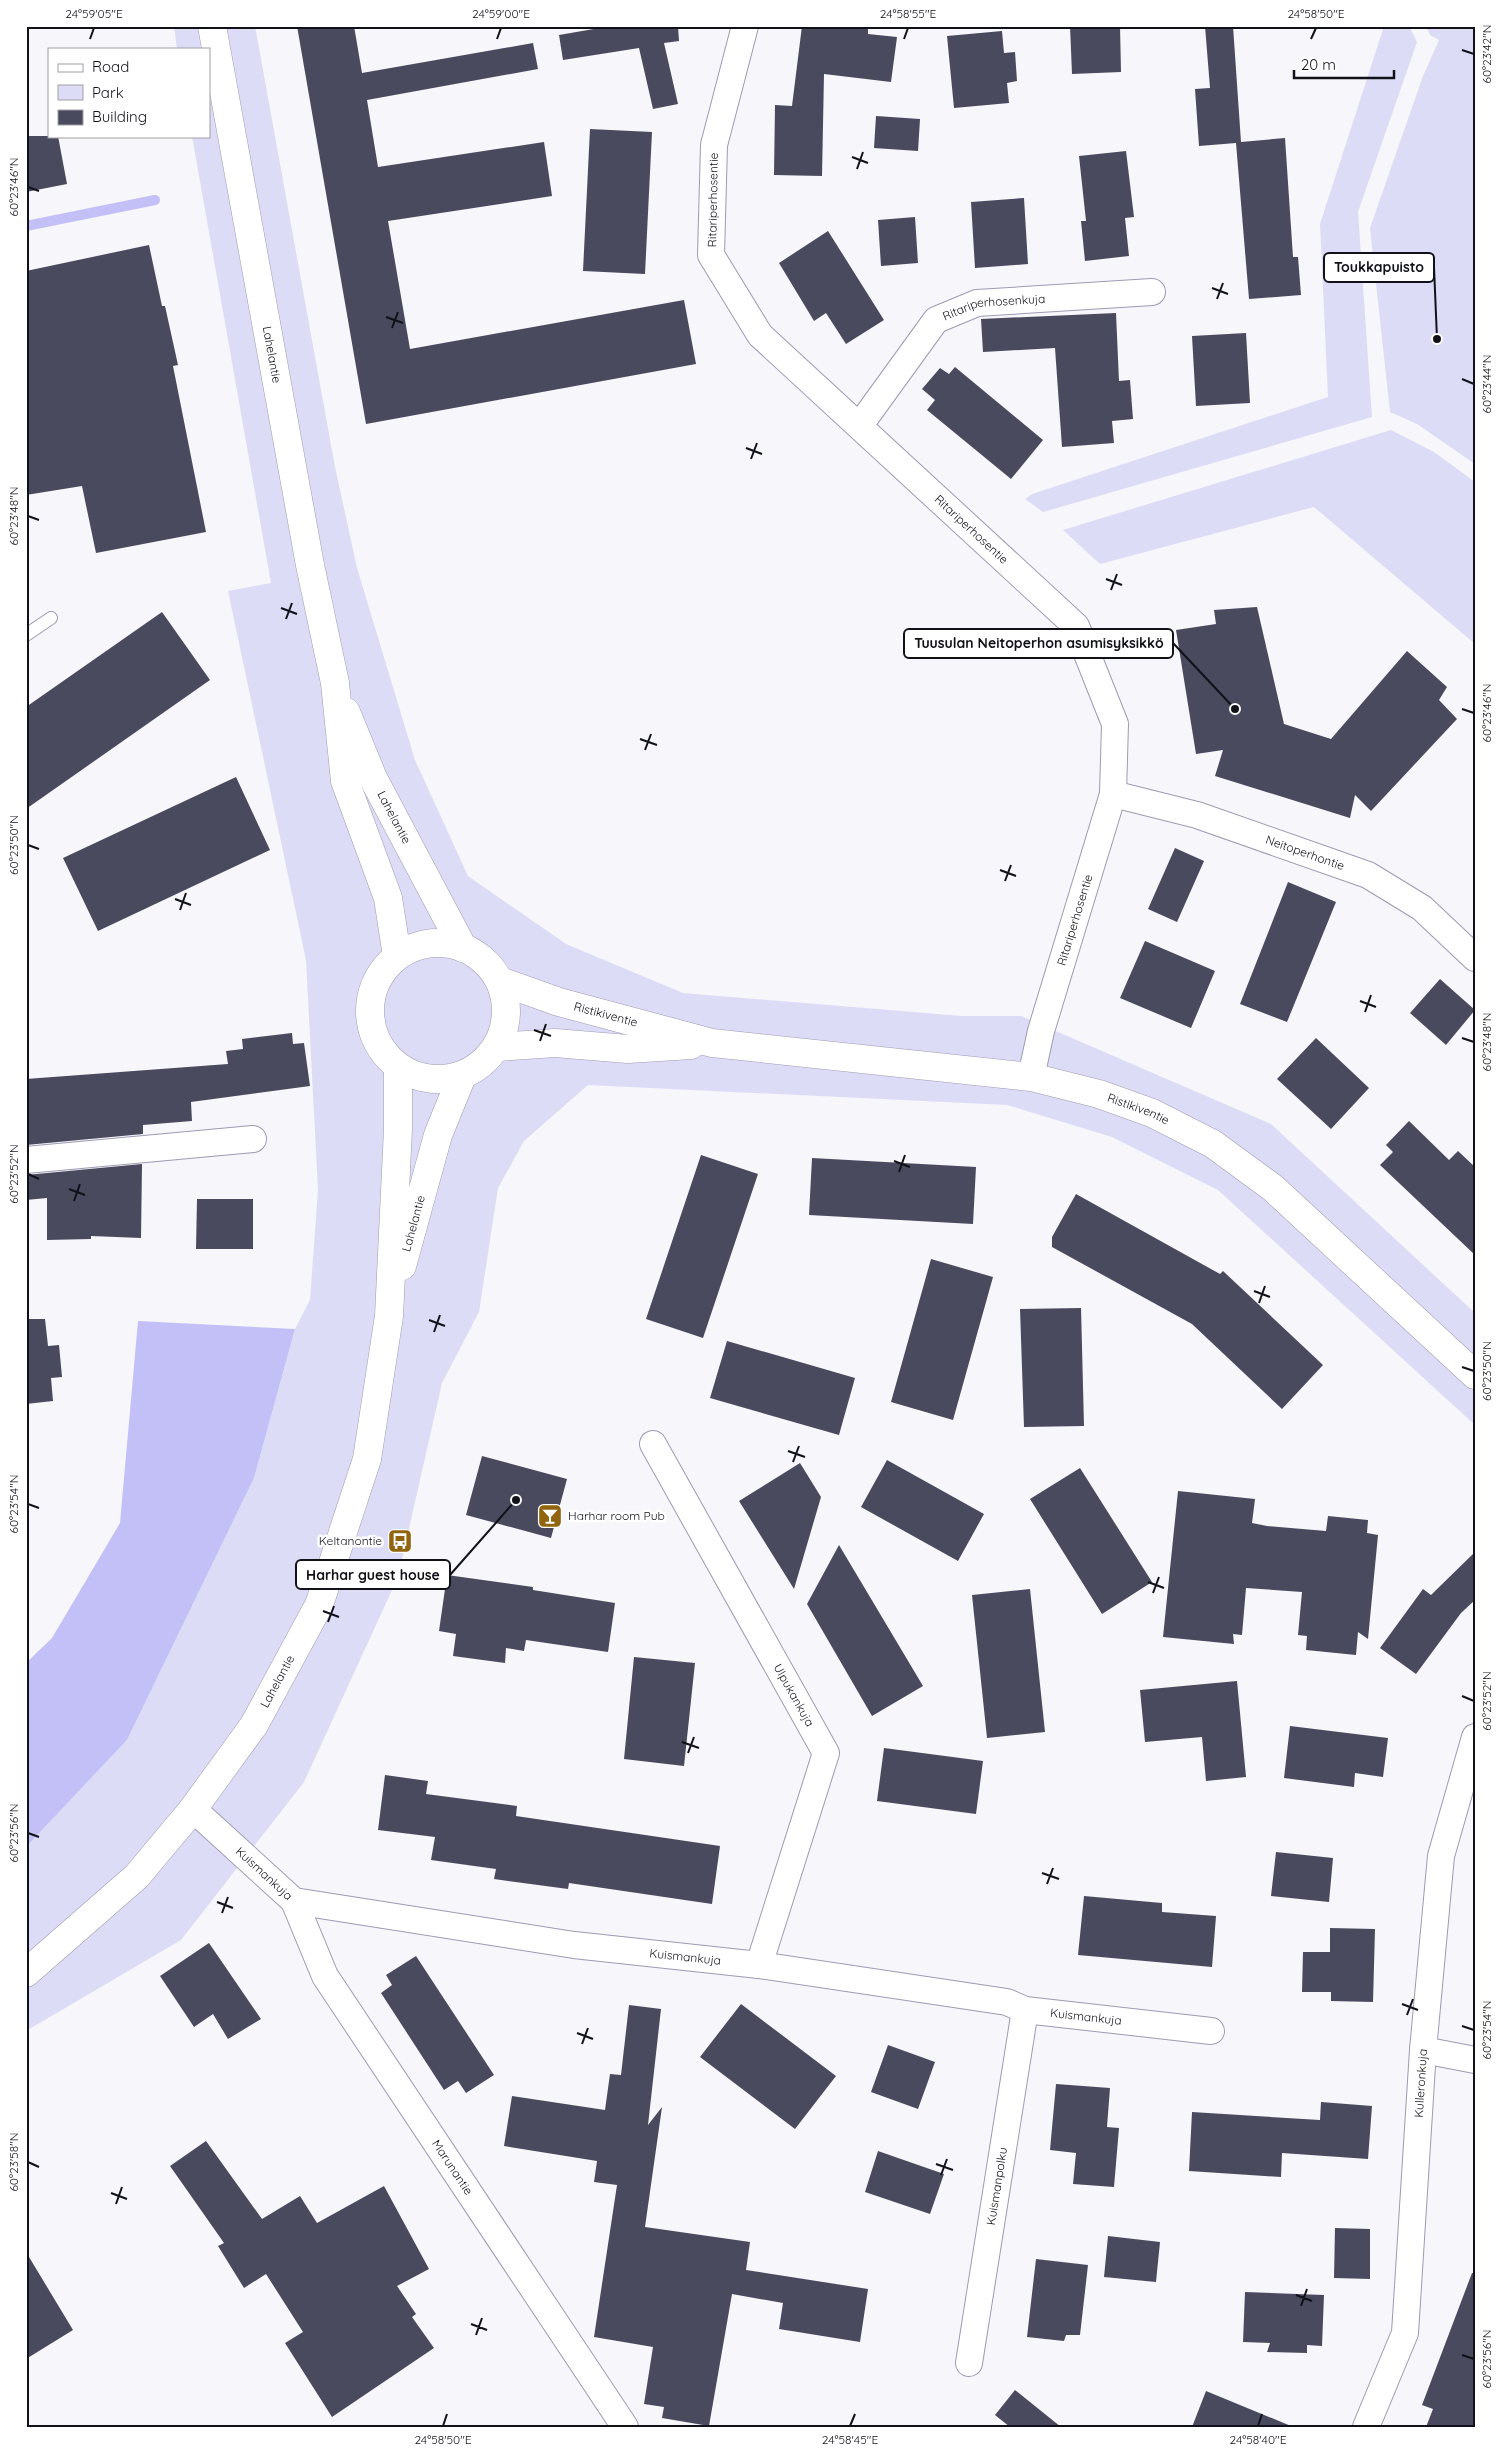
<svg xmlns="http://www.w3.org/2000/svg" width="1501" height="2453" font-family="Quicksand,sans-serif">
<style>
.green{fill:#dddcf7}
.forest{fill:#c2c0f6}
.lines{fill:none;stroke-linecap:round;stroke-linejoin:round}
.stream{stroke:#c2c0f7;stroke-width:10}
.building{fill:#4a4a5f}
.lane-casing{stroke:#9c9bb4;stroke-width:14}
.street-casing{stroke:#9c9bb4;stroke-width:28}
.secondary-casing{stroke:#9c9bb4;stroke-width:29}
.lane{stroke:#fff;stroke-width:12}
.street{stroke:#fff;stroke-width:26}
.secondary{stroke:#fff;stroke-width:28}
.ticks{fill:none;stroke:#111119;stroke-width:2}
.labels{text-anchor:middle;stroke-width:5;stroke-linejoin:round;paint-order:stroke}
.street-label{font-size:12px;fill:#111119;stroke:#fff}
.poi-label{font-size:12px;fill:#111119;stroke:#fff;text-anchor:start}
.leader{fill:none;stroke:#111119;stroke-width:2}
.callout-dot{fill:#111119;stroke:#fff;stroke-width:2}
.callout{fill:#fff;stroke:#111119;stroke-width:2}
.callout-label{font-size:14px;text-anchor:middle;font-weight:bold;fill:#111119}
.neatline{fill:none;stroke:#111119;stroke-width:2}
.ticks-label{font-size:12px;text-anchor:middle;fill:#111119}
</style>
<rect width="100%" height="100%" fill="#f6f6fb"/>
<path class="green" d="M 174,26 L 255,26 L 335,467 L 357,568 L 415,760 L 468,876 L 566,944 L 683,993 L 962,1016 L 1021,1016 L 1271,1124 L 1475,1313 L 1475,1425 L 1218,1190 L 1112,1137 L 1007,1105 L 588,1085 L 524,1141 L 498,1188 L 479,1312 L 442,1383 L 398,1577 L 304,1782 L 181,1940 L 26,2031 L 26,1847 L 127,1740 L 254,1478 L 295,1329 L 310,1300 L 318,1190 L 306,960 L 228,591 L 271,583 L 192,136 L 209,136 L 209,49 L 177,49 Z
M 1384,26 L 1409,26 L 1417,42 L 1358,212 L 1372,417 L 1043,512 L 1025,499 L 1032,494 L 1328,397 L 1320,224 Z
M 1426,26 L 1475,26 L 1475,464 L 1417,424 L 1390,412 L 1370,228 L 1423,76 L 1439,40 L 1430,35 Z
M 1391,430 L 1434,452 L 1475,482 L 1475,644 L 1314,507 L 1100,564 L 1063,530 Z"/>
<path class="forest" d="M 138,1321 L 295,1329 L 254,1478 L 127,1740 L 26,1847 L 26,1663 L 52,1638 L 120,1523 Z"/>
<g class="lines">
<path class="stream" d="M 26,226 L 155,200"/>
</g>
<path class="building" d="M 297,26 L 354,26 L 362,73 L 533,43 L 538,69 L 367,100 L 378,167 L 544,142 L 552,196 L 388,221 L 410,349 L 684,300 L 696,364 L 366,424 Z
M 611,26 L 678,26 L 679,41 L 664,43 L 678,104 L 653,109 L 639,48 L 563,60 L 559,35 Z
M 802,26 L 868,26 L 868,34 L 897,37 L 891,82 L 824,74 L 822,176 L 774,175 L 775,105 L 792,106 Z
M 1070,26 L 1120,26 L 1121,72 L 1072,74 Z
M 1205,26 L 1233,26 L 1241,142 L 1285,138 L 1293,257 L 1298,257 L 1301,295 L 1249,299 L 1236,143 L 1199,146 L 1195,89 L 1210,88 Z
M 1002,31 L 1004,53 L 1015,52 L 1017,81 L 1007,83 L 1009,103 L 954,108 L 947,36 Z
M 876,116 L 920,119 L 918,151 L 874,148 Z
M 590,129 L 652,132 L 645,274 L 583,271 Z
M 26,136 L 58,136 L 67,184 L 26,192 Z
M 1126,151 L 1134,217 L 1125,218 L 1129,256 L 1085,261 L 1081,221 L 1086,221 L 1079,156 Z
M 1024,198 L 1028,264 L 975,268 L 971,202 Z
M 915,217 L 918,263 L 881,266 L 878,220 Z
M 828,231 L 884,320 L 846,344 L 826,313 L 814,321 L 779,263 Z
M 149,245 L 162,306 L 165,306 L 178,365 L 173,366 L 206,532 L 96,553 L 82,486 L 26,495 L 26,271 Z
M 1116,313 L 1119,381 L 1130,380 L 1133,419 L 1112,421 L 1114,443 L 1062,447 L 1055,348 L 983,352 L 981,319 Z
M 1246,333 L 1250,403 L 1196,406 L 1192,336 Z
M 955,367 L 1043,440 L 1011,479 L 927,410 L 935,400 L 922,389 L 940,368 L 949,374 Z
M 1257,607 L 1284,724 L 1331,739 L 1407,651 L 1447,687 L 1439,700 L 1457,719 L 1371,811 L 1355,795 L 1350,818 L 1215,776 L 1223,750 L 1196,754 L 1176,630 L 1216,624 L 1214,610 Z
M 162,612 L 210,680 L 26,809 L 26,707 Z
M 236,777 L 270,850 L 98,931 L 63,858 Z
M 1175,848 L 1204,861 L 1177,922 L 1148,909 Z
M 1288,882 L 1336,902 L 1287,1022 L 1240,1004 Z
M 1145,941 L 1215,971 L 1191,1028 L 1120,998 Z
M 1440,979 L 1475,1010 L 1446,1045 L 1410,1013 Z
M 292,1033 L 293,1044 L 304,1043 L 310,1086 L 191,1102 L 192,1121 L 143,1125 L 143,1134 L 26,1145 L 26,1079 L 228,1064 L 226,1051 L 243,1049 L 242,1039 Z
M 1316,1038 L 1369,1088 L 1331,1129 L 1277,1079 Z
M 1409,1121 L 1449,1160 L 1458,1151 L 1475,1167 L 1475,1255 L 1380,1165 L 1393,1152 L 1386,1145 Z
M 701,1155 L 758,1174 L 703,1338 L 646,1319 Z
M 812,1158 L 976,1167 L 973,1224 L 809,1215 Z
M 142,1164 L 141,1238 L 91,1236 L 91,1239 L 47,1240 L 47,1198 L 26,1200 L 26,1175 Z
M 1076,1194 L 1220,1274 L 1223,1271 L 1323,1365 L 1282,1409 L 1192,1324 L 1052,1247 L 1052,1237 Z
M 197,1199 L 253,1199 L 253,1249 L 196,1249 Z
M 931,1259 L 993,1277 L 953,1420 L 891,1402 Z
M 1081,1308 L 1084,1426 L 1024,1427 L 1020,1309 Z
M 26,1319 L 45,1319 L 48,1346 L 59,1345 L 62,1377 L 51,1378 L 53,1401 L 26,1404 Z
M 727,1341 L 855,1378 L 839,1435 L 710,1398 Z
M 482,1456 L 567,1479 L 551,1538 L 466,1515 Z
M 887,1460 L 984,1514 L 958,1561 L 861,1507 Z
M 800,1463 L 821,1497 L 794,1589 L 739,1501 Z
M 1080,1468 L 1152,1582 L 1102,1614 L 1030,1499 Z
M 1178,1491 L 1255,1499 L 1252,1523 L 1267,1526 L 1326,1531 L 1328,1516 L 1368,1520 L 1367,1533 L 1378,1535 L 1368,1639 L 1358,1632 L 1356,1655 L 1306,1650 L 1307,1636 L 1298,1635 L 1302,1592 L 1246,1588 L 1242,1635 L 1233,1634 L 1234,1644 L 1163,1637 Z
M 839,1545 L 923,1686 L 872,1716 L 807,1604 Z
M 1475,1552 L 1475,1600 L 1461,1613 L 1416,1674 L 1380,1648 L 1423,1589 L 1431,1595 Z
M 447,1575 L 533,1587 L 533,1590 L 615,1603 L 608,1652 L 526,1640 L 524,1651 L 506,1648 L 505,1663 L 453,1656 L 456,1634 L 439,1631 Z
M 1030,1589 L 1045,1732 L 987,1738 L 972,1595 Z
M 634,1657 L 695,1663 L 684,1766 L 624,1759 Z
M 1237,1681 L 1246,1777 L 1206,1781 L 1202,1737 L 1145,1742 L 1140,1690 Z
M 1290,1726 L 1388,1738 L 1383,1777 L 1355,1773 L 1354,1787 L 1284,1778 Z
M 884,1748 L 983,1761 L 976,1814 L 877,1801 Z
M 385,1775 L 428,1781 L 426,1794 L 517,1806 L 516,1816 L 720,1846 L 712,1904 L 569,1883 L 568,1889 L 494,1879 L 496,1869 L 431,1860 L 435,1837 L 378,1830 Z
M 1276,1852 L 1333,1858 L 1329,1902 L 1271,1896 Z
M 1084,1896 L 1162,1903 L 1162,1912 L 1216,1916 L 1212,1967 L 1078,1955 Z
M 1330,1928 L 1375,1929 L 1373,2002 L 1331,2001 L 1331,1992 L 1302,1992 L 1303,1952 L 1330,1952 Z
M 209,1943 L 261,2019 L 228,2039 L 213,2014 L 194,2027 L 160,1976 Z
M 416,1956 L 494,2075 L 466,2093 L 458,2081 L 444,2090 L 381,1993 L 392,1985 L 386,1975 Z
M 741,2004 L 836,2076 L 795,2129 L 700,2057 Z
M 629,2005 L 661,2009 L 648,2125 L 662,2107 L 645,2227 L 750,2242 L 746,2270 L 868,2289 L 860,2342 L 779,2329 L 783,2303 L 732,2294 L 709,2426 L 662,2418 L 664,2407 L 644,2404 L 653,2347 L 594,2337 L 617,2185 L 594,2182 L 597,2161 L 504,2146 L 512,2096 L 605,2110 L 610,2074 L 621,2075 Z
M 888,2045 L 935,2062 L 918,2109 L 871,2092 Z
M 1056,2084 L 1110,2088 L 1107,2127 L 1119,2128 L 1114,2187 L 1073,2184 L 1076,2153 L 1050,2150 Z
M 1321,2102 L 1372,2106 L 1368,2159 L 1282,2153 L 1281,2177 L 1189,2171 L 1192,2112 L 1320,2120 Z
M 206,2141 L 262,2219 L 300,2196 L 317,2223 L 384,2186 L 429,2269 L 397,2286 L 416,2314 L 412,2317 L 434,2348 L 332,2417 L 285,2343 L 303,2332 L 266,2274 L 244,2288 L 218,2246 L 224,2243 L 170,2166 Z
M 878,2151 L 944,2174 L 930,2214 L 865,2192 Z
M 1335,2228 L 1370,2229 L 1370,2279 L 1334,2278 Z
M 1108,2236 L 1160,2242 L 1156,2282 L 1104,2277 Z
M 26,2252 L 73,2330 L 26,2359 Z
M 1036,2259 L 1088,2265 L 1080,2335 L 1066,2335 L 1064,2341 L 1027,2337 Z
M 1472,2273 L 1475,2273 L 1475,2427 L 1426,2427 L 1433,2409 L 1422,2405 Z
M 1245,2292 L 1324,2295 L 1322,2346 L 1307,2345 L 1307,2353 L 1267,2352 L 1270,2343 L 1243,2342 Z
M 1015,2390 L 1061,2427 L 1010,2427 L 995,2415 Z
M 1206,2391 L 1291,2426 L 1290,2427 L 1192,2427 Z"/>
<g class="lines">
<defs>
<path id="lane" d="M 26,635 L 51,618"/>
<g id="street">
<path id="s1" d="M 745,26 L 714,145 L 711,255 L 760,335 L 1076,626 L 1115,724 L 1113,794 L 1041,1031 L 1031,1077"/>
<path id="s2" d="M 860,425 L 936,320 L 977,303 L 1152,292"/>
<path id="s3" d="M 1113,794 L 1197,815 L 1368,875 L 1422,908 L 1475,958"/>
<path d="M 26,1160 L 253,1139"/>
<path id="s4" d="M 653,1444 L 826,1753 L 759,1965"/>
<path id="s5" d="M 193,1809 L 294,1901 L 574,1945 L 759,1965 L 1007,2002 L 1025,2010 L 1211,2031"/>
<path id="s6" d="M 294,1901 L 325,1976 L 625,2427"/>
<path d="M 1423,2050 L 1475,2060"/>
<path id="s7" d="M 969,2363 L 1025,2010"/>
<path id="s8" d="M 1366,2427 L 1405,2333 L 1423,2050 L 1441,1856 L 1475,1737"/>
</g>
<g id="secondary">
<path id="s9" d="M 212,26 L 310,565 L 335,683 L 345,781 L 388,898 L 397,956"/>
<path id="s10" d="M 346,712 L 373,778 L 463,948"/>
<circle cx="438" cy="1011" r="68"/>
<path id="s11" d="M 500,981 L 559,1002 L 712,1043 L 1031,1077 L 1099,1094 L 1152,1113 L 1213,1144 L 1273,1188 L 1475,1375"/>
<path d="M 497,1047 L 555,1043 L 628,1049 L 691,1045"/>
<path id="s12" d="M 402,1266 L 438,1135 L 462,1076"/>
<path id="s13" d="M 26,1973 L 137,1876 L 193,1809 L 254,1725 L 319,1605 L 367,1459 L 389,1316 L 398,1129 L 398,1067"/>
</g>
</defs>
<use href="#lane" class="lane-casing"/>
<use href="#street" class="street-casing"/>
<use href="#secondary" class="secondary-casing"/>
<use href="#lane" class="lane"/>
<use href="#street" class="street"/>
<use href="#secondary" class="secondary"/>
</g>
<path class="ticks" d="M 90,39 L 94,28M 497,39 L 501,28M 904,39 L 908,28M 1311,39 L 1316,28M 1462,50 L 1474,54M 852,157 L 868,163M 857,169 L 863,152M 28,187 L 39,191M 1212,288 L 1228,294M 1217,299 L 1223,283M 386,317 L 403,323M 392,328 L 398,312M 1462,379 L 1474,384M 746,448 L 762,454M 751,459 L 757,443M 28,516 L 39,520M 1106,579 L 1122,585M 1111,590 L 1117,574M 281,608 L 297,614M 286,619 L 292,603M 1462,709 L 1474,713M 640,739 L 657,745M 645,750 L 651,734M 28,845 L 39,849M 1000,870 L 1016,876M 1005,881 L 1011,865M 175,899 L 191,905M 180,910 L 186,893M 1360,1001 L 1376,1007M 1365,1012 L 1371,995M 534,1030 L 551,1036M 1462,1038 L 1474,1042M 540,1041 L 546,1024M 894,1161 L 910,1167M 899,1172 L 905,1155M 28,1174 L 39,1179M 69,1189 L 85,1195M 74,1201 L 80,1184M 1254,1291 L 1270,1297M 1259,1303 L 1265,1286M 429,1320 L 445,1326M 434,1332 L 440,1315M 1462,1367 L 1474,1371M 788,1451 L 805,1457M 793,1462 L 799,1446M 28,1504 L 39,1508M 1148,1582 L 1164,1588M 1153,1593 L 1159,1577M 323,1611 L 339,1617M 328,1622 L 334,1606M 1462,1696 L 1474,1701M 682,1742 L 699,1748M 688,1753 L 694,1737M 28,1833 L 39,1837M 1042,1873 L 1059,1879M 1047,1884 L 1053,1868M 217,1902 L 233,1908M 222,1913 L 228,1897M 1402,2004 L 1418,2010M 1407,2015 L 1413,1999M 1462,2026 L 1474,2030M 577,2033 L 593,2039M 582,2044 L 588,2028M 28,2162 L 39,2167M 936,2164 L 953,2170M 941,2175 L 947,2159M 111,2193 L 127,2199M 116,2204 L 122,2187M 1296,2295 L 1312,2301M 1301,2306 L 1307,2289M 471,2324 L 487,2330M 476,2335 L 482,2318M 1462,2355 L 1474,2359M 443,2426 L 447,2414M 850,2426 L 855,2414M 1258,2426 L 1262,2414"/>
<defs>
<symbol id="bar-square" viewBox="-11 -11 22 22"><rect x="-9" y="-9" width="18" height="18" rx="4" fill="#91640f" stroke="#fff"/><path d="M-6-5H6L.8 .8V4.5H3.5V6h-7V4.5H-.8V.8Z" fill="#fff"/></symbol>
<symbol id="bus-square" viewBox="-11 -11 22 22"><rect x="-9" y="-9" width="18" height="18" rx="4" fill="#91640f" stroke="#fff"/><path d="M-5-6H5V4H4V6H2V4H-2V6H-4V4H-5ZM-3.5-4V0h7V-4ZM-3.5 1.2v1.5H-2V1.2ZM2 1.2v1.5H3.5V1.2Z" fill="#fff"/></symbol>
</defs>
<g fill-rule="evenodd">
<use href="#bar-square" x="536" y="1502" width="28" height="28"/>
<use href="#bus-square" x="386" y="1527" width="28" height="28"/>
</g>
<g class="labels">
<g class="street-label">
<text transform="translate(713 200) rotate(-89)" y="4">Ritariperhosentie</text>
<text dy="4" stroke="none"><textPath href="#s2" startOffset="190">Ritariperhosenkuja</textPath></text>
<text dy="4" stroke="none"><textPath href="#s9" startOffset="334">Lahelantie</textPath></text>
<text dy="4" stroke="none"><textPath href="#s1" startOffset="614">Ritariperhosentie</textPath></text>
<text dy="4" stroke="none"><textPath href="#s10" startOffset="116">Lahelantie</textPath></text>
<text dy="4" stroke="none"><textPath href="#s3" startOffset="201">Neitoperhontie</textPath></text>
<text transform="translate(1075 920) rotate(-73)" y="4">Ritariperhosentie</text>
<text dy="4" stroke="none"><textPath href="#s11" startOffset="111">Ristikiventie</textPath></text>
<text dy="4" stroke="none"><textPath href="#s11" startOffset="654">Ristikiventie</textPath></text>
<text dy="4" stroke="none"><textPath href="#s12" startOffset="44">Lahelantie</textPath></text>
<text dy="4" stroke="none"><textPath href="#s13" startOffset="388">Lahelantie</textPath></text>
<text dy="4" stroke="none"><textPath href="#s4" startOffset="288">Ulpukankuja</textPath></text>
<text dy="4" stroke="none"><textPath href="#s5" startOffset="96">Kuismankuja</textPath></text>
<text dy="4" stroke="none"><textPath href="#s5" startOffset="532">Kuismankuja</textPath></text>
<text dy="4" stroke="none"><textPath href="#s5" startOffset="938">Kuismankuja</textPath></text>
<text dy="4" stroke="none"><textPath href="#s8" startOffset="352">Kulleronkuja</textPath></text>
<text dy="4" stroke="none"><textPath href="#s6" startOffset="311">Marunantie</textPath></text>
<text dy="4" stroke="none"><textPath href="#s7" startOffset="179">Kuismanpolku</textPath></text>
</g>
<g class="poi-label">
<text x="568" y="1520">Harhar room Pub</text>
<text x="382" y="1545" text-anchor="end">Keltanontie</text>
</g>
</g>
<path class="leader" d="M1437 339L1434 267M1235 709L1173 643M516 1500L450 1575"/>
<g class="callout-dot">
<circle cx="1437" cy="339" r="5"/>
<circle cx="1235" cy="709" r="5"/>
<circle cx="516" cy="1500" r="5"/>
</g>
<g class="callout">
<rect x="1324" y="253" width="110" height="29" rx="5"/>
<rect x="904" y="629" width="269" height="29" rx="5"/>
<rect x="296" y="1560" width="154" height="29" rx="5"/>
</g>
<g class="callout-label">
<text x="1379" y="272">Toukkapuisto</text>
<text x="1039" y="648">Tuusulan Neitoperhon asumisyksikkö</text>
<text x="373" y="1580">Harhar guest house</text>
</g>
<rect width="1501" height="2453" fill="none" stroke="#ffffff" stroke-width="55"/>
<rect x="48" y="48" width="162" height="90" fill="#ffffff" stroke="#a0a0a3"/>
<rect x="58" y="64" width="25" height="8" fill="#ffffff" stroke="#a0a0a3"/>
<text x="92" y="72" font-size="15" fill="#111119">Road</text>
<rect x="58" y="85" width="25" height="15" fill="#dddcf7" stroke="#a0a0a3"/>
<text x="92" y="98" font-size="15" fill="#111119">Park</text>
<rect x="58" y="110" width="25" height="15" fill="#4a4a5f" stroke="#a0a0a3"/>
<text x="92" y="122" font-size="15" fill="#111119">Building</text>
<path d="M1294 70v8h100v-8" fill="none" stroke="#111119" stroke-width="2.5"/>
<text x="1301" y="70" font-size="15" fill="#111119" stroke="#ffffff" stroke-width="4" paint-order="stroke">20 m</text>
<rect x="28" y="28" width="1446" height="2398" class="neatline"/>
<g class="ticks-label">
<text x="94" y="18">24°59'05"E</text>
<text x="501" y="18">24°59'00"E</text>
<text x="908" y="18">24°58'55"E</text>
<text x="1316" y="18">24°58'50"E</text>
<text transform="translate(1487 54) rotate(-90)" y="4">60°23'42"N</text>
<text transform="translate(14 187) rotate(-90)" y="4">60°23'46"N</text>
<text transform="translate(1487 384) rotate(-90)" y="4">60°23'44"N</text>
<text transform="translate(14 516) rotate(-90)" y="4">60°23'48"N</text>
<text transform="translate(1487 713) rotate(-90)" y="4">60°23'46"N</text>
<text transform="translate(14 845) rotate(-90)" y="4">60°23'50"N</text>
<text transform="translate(1487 1042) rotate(-90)" y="4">60°23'48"N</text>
<text transform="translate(14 1174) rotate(-90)" y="4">60°23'52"N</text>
<text transform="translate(1487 1371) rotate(-90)" y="4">60°23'50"N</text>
<text transform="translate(14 1504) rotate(-90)" y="4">60°23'54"N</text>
<text transform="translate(1487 1701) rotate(-90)" y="4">60°23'52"N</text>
<text transform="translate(14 1833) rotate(-90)" y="4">60°23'56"N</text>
<text transform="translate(1487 2030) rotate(-90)" y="4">60°23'54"N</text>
<text transform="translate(14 2162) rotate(-90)" y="4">60°23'58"N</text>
<text transform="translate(1487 2359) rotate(-90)" y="4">60°23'56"N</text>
<text x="443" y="2444">24°58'50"E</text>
<text x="850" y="2444">24°58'45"E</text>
<text x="1258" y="2444">24°58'40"E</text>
</g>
</svg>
